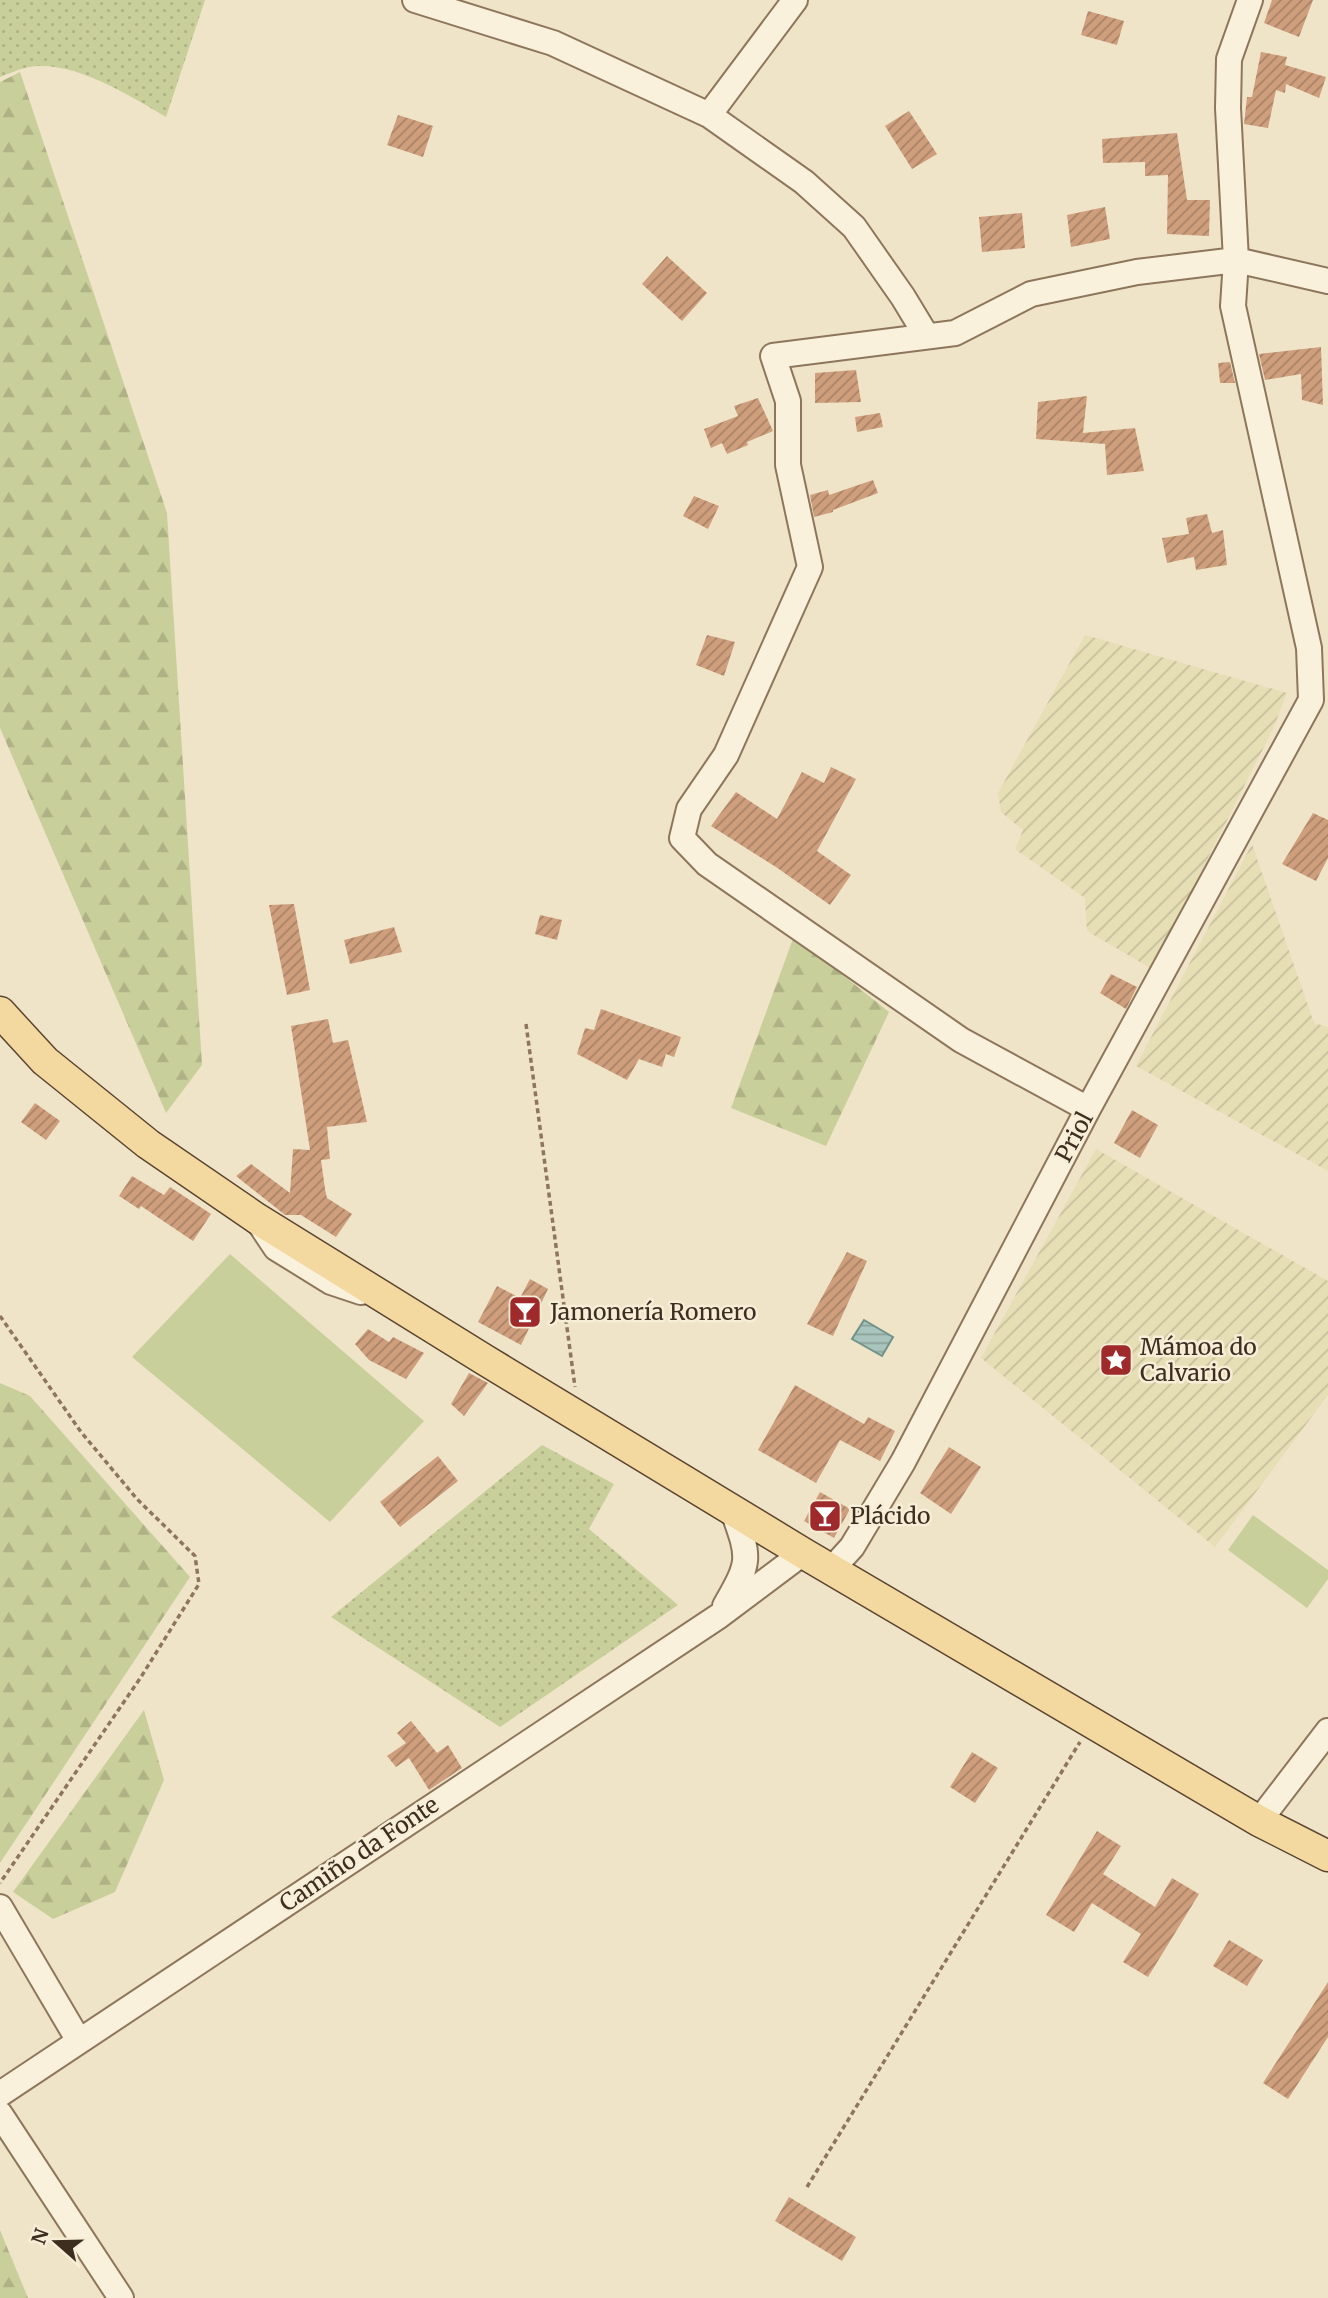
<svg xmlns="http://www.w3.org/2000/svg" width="1328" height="2298" font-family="Merriweather,serif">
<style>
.farmland{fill:url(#farmland-furrows)}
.grass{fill:url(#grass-dots)}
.forest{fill:url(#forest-firs)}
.garden{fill:#c9cf9b}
.water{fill:url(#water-rules);stroke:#6f938a;stroke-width:2}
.building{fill:url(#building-hatch)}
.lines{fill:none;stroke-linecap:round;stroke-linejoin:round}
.minor-casing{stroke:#8d765c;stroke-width:28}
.major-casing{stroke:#5b4430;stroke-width:33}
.path{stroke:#8d765c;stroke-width:3.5;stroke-dasharray:5 3.5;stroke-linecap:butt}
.minor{stroke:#faf1dc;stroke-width:24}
.major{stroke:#f3d9a0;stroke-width:30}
.labels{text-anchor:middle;stroke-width:5;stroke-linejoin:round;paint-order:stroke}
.street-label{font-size:23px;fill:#3d2e20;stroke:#f7eed8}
.poi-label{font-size:23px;fill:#3d2e20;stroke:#f7eed8;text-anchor:start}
</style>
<defs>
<pattern id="farmland-furrows" width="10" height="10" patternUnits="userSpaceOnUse" patternTransform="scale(1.75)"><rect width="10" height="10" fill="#e6deb5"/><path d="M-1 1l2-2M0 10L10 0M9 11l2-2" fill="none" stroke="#c6bf9b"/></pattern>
<pattern id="grass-dots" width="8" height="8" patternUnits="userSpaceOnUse" patternTransform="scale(1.75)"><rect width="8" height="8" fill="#c9cf9b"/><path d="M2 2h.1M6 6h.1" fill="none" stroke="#aeb285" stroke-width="1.8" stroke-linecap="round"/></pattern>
<pattern id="forest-firs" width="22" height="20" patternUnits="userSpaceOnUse" patternTransform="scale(1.75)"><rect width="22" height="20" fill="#c9cf9b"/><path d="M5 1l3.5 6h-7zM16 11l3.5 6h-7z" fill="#aeb285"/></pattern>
<pattern id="water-rules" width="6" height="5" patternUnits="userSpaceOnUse" patternTransform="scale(1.75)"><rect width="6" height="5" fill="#a9c4bc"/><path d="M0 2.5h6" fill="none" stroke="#8ba098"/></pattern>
<pattern id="building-hatch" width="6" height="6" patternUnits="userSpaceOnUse" patternTransform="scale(1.75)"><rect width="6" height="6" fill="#cf9f7d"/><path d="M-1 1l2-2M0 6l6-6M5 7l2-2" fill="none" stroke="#a98266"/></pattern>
</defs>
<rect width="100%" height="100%" fill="#f0e4c8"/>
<path class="farmland" d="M 1085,635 L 1287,693 L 1273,729 L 1152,969 L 1087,931 L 1085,898 L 1015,849 L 1023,830 L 1001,812 L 998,793 Z
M 1252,844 L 1314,1023 L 1328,1027 L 1328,1171 L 1136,1066 Z
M 1096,1149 L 1328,1281 L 1328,1395 L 1215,1547 L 981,1358 Z"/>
<path class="grass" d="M 0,0 L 205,0 L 166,117 C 130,96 69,57 25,68 C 17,70 8,74 0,77 Z
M 542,1445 L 614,1484 L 589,1529 L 678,1605 L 500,1727 L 331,1617 Z"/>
<path class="forest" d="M 20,72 L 167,513 L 202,1065 L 166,1113 L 0,728 L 0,82 Z
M 794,936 L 889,1012 L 826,1146 L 731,1108 Z
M 0,1383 L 30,1396 L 190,1577 L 0,1863 Z
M 144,1710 L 164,1780 L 115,1892 L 53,1919 L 13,1892 Z
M 0,2230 L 28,2298 L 0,2298 Z"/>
<path class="garden" d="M 230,1254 L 424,1421 L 330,1522 L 132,1357 Z
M 1253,1515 L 1328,1570 L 1328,1579 L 1307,1608 L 1228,1550 Z"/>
<path class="water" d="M 864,1320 L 893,1337 L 882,1356 L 852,1339 Z"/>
<path class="building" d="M 1272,0 L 1313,0 L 1299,37 L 1264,23 Z
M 1088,11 L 1124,21 L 1117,45 L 1081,35 Z
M 1261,52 L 1287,57 L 1285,65 L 1326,77 L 1319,98 L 1286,84 L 1285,93 L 1276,90 L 1268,128 L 1244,124 L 1247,97 L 1252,97 Z
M 909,111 L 937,154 L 912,169 L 885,126 Z
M 398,115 L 433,126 L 423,157 L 387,145 Z
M 1177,133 L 1187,200 L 1210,200 L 1209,236 L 1167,234 L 1168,175 L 1145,176 L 1145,162 L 1103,163 L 1102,139 Z
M 1105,207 L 1110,239 L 1071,247 L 1067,215 Z
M 1022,213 L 1025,248 L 982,252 L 979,217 Z
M 667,256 L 707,293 L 682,321 L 642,284 Z
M 1321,347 L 1323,405 L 1302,400 L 1301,374 L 1265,380 L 1259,354 Z
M 1230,362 L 1235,383 L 1220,383 L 1218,363 Z
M 856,370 L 861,402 L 815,403 L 815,373 Z
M 1087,396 L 1083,433 L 1135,428 L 1144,471 L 1107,475 L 1105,444 L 1036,439 L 1038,402 Z
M 758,398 L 773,431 L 747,442 L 748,445 L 727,454 L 722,443 L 711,448 L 704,429 L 738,416 L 734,406 Z
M 880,413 L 883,427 L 857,432 L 855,417 Z
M 873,480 L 878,493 L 833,510 L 833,512 L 814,517 L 810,495 L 828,490 L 829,495 Z
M 694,496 L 719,506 L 708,529 L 683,516 Z
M 1207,514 L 1212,533 L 1223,530 L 1227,565 L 1196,570 L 1194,557 L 1167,563 L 1162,538 L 1189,534 L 1186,518 Z
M 707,635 L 735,642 L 724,676 L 696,665 Z
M 831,767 L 856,779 L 817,851 L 851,875 L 830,905 L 776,867 L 711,826 L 736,792 L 777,819 L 802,772 L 824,783 Z
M 1313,813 L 1328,820 L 1328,858 L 1316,881 L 1282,864 Z
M 294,904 L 310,990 L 287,995 L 269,905 Z
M 540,915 L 562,920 L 557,940 L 535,934 Z
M 394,927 L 402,952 L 350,964 L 344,940 Z
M 1111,974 L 1137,987 L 1126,1009 L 1100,993 Z
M 601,1009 L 681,1037 L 674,1057 L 666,1054 L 662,1067 L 639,1059 L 627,1080 L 577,1054 L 585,1028 L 594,1030 Z
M 328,1019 L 333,1043 L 348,1040 L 367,1122 L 327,1127 L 330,1159 L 321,1160 L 325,1189 L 327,1198 L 352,1214 L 336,1237 L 301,1215 L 285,1215 L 236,1176 L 251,1164 L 290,1193 L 293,1149 L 310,1150 L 291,1026 Z
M 35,1103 L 60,1121 L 46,1140 L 21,1122 Z
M 1132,1110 L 1158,1125 L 1140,1158 L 1114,1143 Z
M 132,1176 L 164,1195 L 170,1187 L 211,1214 L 193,1241 L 141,1206 L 139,1209 L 119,1196 Z
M 847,1252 L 867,1261 L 833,1336 L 807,1324 Z
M 530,1279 L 548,1289 L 521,1345 L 478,1322 L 497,1286 L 520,1298 Z
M 368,1329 L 389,1342 L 393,1337 L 424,1353 L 406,1379 L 369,1360 L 355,1344 Z
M 469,1373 L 488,1383 L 464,1416 L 451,1404 Z
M 795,1385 L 864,1424 L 868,1417 L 895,1431 L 880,1461 L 840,1440 L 816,1483 L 758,1450 Z
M 949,1447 L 981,1467 L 951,1514 L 920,1493 Z
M 438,1456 L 458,1481 L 400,1527 L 380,1502 Z
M 820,1492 L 850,1509 L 834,1538 L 804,1521 Z
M 411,1721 L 437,1753 L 448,1745 L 462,1768 L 429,1790 L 409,1758 L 396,1767 L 387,1756 L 406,1743 L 397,1733 Z
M 972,1752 L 998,1768 L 975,1803 L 950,1787 Z
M 1097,1831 L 1121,1846 L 1103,1874 L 1155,1907 L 1172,1878 L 1199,1894 L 1148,1977 L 1123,1962 L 1141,1934 L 1092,1903 L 1074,1932 L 1046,1915 Z
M 1229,1940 L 1263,1960 L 1247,1986 L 1213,1966 Z
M 1328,1982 L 1328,2037 L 1288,2099 L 1263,2083 Z
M 789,2197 L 856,2237 L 842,2261 L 775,2221 Z"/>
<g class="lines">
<defs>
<path id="minor" d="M 415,0 L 553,43 L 709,115 L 804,182 L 854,227 L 903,297 L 926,335
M 709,115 L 795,0
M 1088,1109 L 961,1040 L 707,864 L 682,838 L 689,809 L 726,755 L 810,567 L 788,465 L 788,401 L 773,356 L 955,333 L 1031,294 L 1137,272 L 1236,260 L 1328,281
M 258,1221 L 276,1248 L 331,1282 L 361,1292
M 831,1570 L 852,1547 L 903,1462 L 1088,1109 L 1311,700 L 1309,648 L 1233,306 L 1236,260 L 1228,108 L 1229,59 L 1250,0
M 725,1606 C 751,1561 750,1559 733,1511
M 1259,1821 L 1328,1731
M 0,1907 L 79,2041
M 0,2094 L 719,1616 L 803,1553
M 0,2114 L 121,2298"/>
<path id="major" d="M 0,1012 L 45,1061 L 148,1144 L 256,1218 L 485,1360 L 803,1553 L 1259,1821 L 1328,1856"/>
</defs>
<use href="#minor" class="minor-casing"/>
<use href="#major" class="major-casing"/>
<path class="path" d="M 526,1024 L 575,1387
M 0,1316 L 81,1432 L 137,1499 L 195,1556 L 199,1584 L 141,1677 L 0,1883
M 807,2187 L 1080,1742"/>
<use href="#minor" class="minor"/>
<use href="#major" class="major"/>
</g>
<defs>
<symbol id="bar-square" viewBox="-11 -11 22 22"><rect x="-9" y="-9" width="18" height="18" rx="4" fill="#9e2a2b" stroke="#f7eed8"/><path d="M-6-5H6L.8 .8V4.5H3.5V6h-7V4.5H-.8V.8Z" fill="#fff"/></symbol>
<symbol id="sight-square" viewBox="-11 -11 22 22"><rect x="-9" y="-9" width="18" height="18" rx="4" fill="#9e2a2b" stroke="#f7eed8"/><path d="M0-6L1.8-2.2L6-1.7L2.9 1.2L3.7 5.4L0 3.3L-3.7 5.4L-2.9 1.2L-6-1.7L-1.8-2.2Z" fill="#fff"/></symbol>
</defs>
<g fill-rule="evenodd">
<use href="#bar-square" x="506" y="1293" width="38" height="38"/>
<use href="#sight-square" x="1097" y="1341" width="38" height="38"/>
<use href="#bar-square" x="806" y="1497" width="38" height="38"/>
</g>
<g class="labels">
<g class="street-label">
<text transform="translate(1074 1137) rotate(-62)" y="8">Priol</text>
<text transform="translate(359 1854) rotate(-34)" y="8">Camiño da Fonte</text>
</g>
<g class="poi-label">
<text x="550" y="1320">Jamonería Romero</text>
<text x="1140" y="1355">Mámoa do<tspan x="1140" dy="26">Calvario</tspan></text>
<text x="850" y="1524">Plácido</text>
</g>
</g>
<g transform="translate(56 2242) rotate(290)" stroke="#f7eed8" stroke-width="5" paint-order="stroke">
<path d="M0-5L12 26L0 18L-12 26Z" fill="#3d2e20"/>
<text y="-10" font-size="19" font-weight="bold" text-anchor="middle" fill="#3d2e20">N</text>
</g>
</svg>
